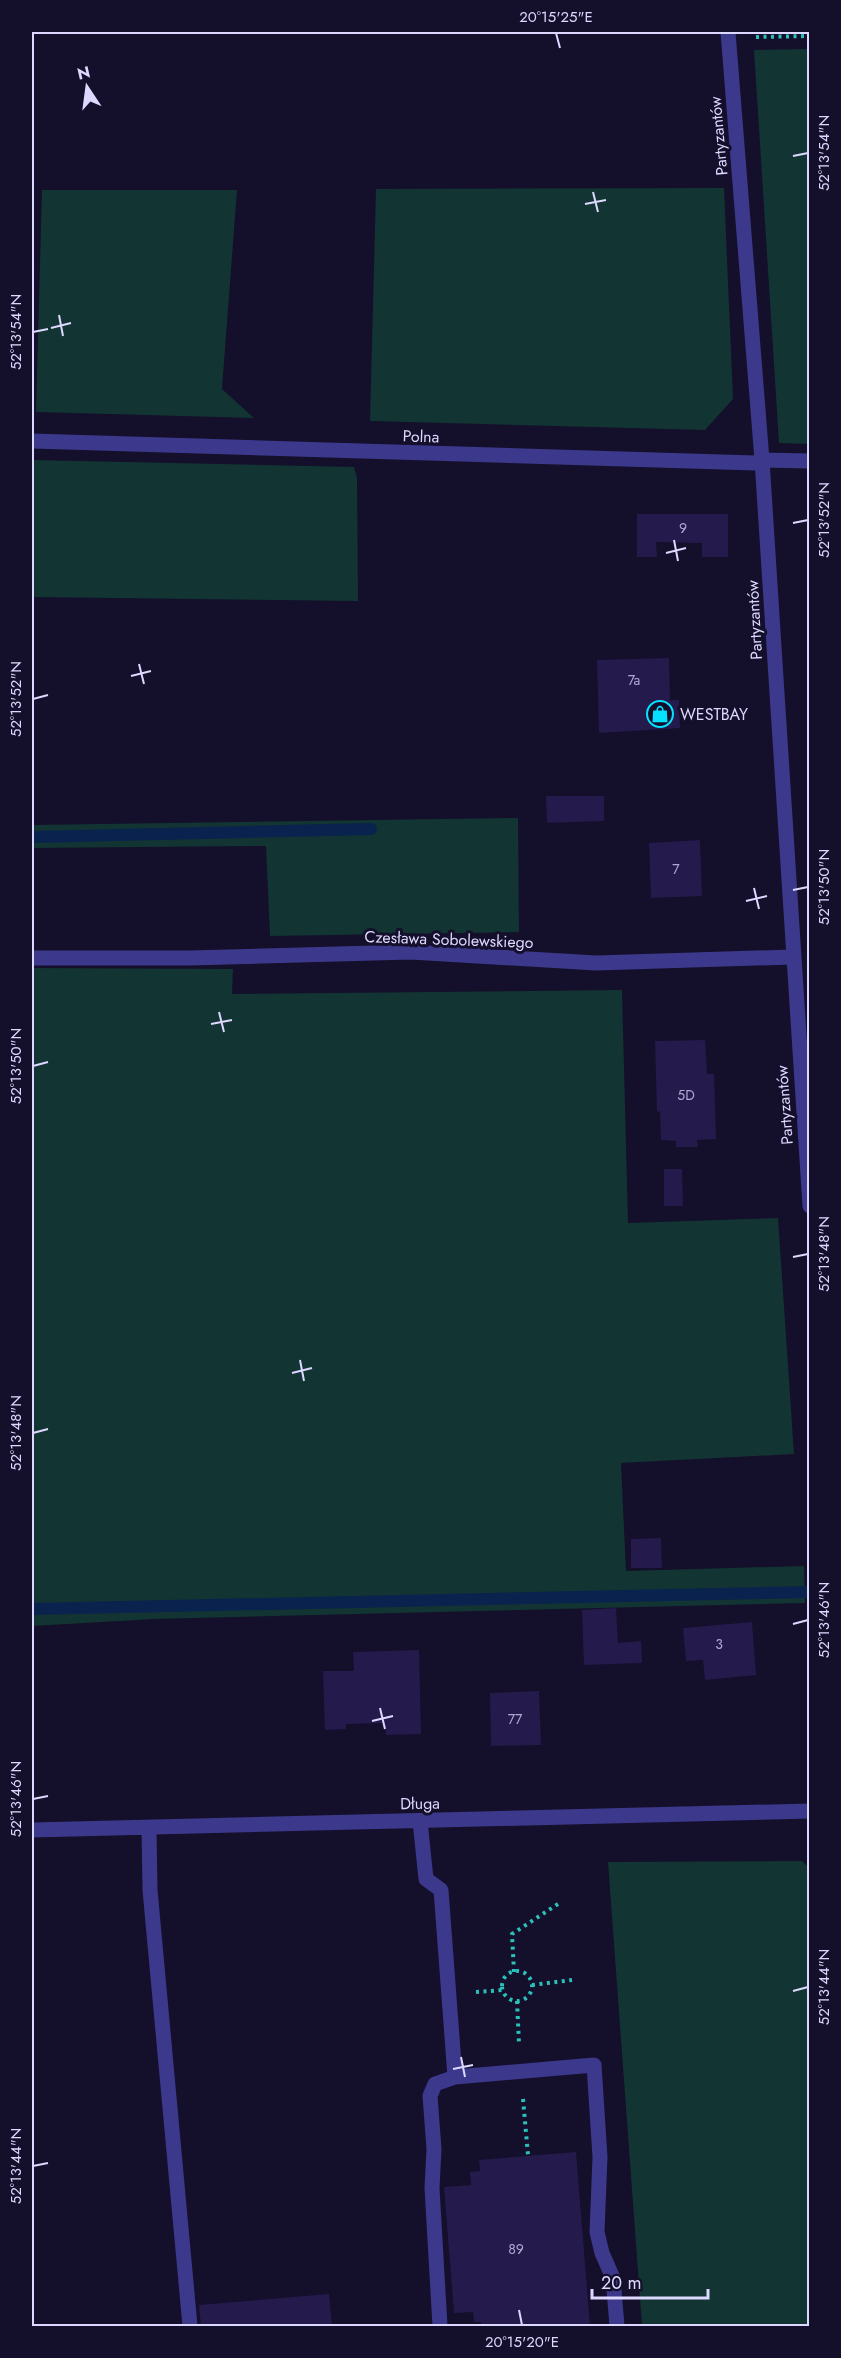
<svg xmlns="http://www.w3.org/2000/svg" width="841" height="2358" font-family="Jost,sans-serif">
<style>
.green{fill:#123433}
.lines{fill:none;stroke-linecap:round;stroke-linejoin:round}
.stream{stroke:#0a224e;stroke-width:12}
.building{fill:#251a4c}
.path{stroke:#2ac1ba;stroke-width:4;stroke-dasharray:3 4.5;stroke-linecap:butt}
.minor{stroke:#3c388b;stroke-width:15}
.ticks{fill:none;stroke:#ddd8ff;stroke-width:2}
.labels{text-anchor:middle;stroke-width:6;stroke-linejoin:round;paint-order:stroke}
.number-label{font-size:14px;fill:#afa8d2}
.street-label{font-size:16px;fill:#ddd8ff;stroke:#140f2a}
.poi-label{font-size:16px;fill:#ddd8ff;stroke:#140f2a;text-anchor:start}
.neatline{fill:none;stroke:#ddd8ff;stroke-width:2}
.ticks-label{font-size:15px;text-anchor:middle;fill:#ddd8ff}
</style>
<rect width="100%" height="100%" fill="#140f2a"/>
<path class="green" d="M 809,49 L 809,444 L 779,443 L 754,50 Z
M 724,188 L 733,399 L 705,430 L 370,421 L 376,189 Z
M 42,190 L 237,190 L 222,389 L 254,418 L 36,412 Z
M 32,460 L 354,467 L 357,478 L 358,601 L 32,597 Z
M 518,818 L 519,932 L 270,936 L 266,846 L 32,848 L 32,825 Z
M 32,968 L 233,969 L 232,994 L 622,990 L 628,1223 L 778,1218 L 794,1454 L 621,1463 L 626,1571 L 804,1566 L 805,1603 L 154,1619 L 32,1626 Z
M 802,1861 L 810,1869 L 809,2326 L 642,2326 L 608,1862 Z"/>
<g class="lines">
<path class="stream" d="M 32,837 L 371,829
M 32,1609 L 809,1592"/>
</g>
<path class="building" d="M 637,514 L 728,514 L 728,557 L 702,557 L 702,543 L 656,542 L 657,557 L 637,557 Z
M 669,658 L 670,700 L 679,700 L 680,728 L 599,733 L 597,660 Z
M 546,796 L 604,796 L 604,821 L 547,823 Z
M 700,840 L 702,896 L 651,898 L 649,843 Z
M 705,1040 L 707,1074 L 714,1074 L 716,1139 L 697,1140 L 698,1147 L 676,1147 L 676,1141 L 661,1140 L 660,1111 L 657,1112 L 655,1041 Z
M 664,1169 L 682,1169 L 683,1206 L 664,1206 Z
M 661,1538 L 662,1568 L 631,1568 L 631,1539 Z
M 616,1608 L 618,1643 L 641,1641 L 642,1663 L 584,1665 L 582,1610 Z
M 752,1622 L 756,1675 L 705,1680 L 703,1660 L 686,1661 L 683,1628 Z
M 419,1650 L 421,1734 L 386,1735 L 385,1723 L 346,1724 L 346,1729 L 325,1730 L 323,1671 L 354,1671 L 353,1652 Z
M 539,1691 L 541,1745 L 491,1746 L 490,1693 Z
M 576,2152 L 590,2326 L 481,2326 L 481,2322 L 474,2322 L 473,2312 L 454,2313 L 444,2187 L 471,2185 L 470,2172 L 480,2171 L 479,2160 Z
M 329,2294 L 332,2326 L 201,2326 L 199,2305 Z"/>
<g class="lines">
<path class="path" d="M 756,37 L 810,36
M502 1986a15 15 0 1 1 30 0a15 15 0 1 1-30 0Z
M 514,1972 L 512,1934 L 561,1902
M 532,1985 L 572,1980
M 476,1992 L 503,1990
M 517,2001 L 519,2044
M 523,2099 L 528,2155"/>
<path class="minor" d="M 728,32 L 762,460 L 810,1206
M 32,441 L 755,463 L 762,460 L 810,461
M 32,958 L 190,958 L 411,952 L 596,963 L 792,957
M 420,1821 L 426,1879 L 441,1890 L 455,2077
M 149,1828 L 150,1890 L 190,2326
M 32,1830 L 810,1811
M 440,2326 L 432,2188 L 434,2149 L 430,2096 L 435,2084 L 455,2077 L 594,2065 L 600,2157 L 597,2232 L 602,2253 L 613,2278 L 617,2326"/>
</g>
<path class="ticks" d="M 556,33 L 560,48M 793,156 L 808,153M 593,192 L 598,212M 585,204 L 606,200M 59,315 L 63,336M 51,328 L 71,323M 33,332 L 48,329M 793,523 L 808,520M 674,540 L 678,561M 666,553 L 686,548M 139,664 L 144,684M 131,676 L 151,671M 33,699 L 48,695M 754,888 L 759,909M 793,890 L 808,887M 746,901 L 767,896M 219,1012 L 224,1032M 211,1024 L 232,1020M 33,1066 L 48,1062M 793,1257 L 808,1254M 300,1360 L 304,1381M 292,1373 L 312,1368M 33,1433 L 48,1429M 793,1624 L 808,1620M 380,1708 L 385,1729M 372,1721 L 393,1716M 33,1799 L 48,1796M 793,1991 L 808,1987M 461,2057 L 465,2077M 453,2069 L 473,2065M 33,2166 L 48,2163M 519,2310 L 522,2325"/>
<defs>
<symbol id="shop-ring" viewBox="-11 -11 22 22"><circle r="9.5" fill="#140f2a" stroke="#04e2ff" stroke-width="1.5"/><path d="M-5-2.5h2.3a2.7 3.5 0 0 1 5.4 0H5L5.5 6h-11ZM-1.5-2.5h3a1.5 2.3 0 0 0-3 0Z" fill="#04e2ff"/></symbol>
</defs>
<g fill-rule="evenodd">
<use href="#shop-ring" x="645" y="699" width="30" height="30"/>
</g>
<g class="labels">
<g class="number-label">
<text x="683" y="533">9</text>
<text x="634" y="685">7a</text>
<text x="676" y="874">7</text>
<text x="686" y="1100">5D</text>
<text x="719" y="1649">3</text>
<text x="515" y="1724">77</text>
<text x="516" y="2254">89</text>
</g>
<g class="street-label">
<text transform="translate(718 136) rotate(-95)" y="6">Partyzantów</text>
<text transform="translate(421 436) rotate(2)" y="6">Polna</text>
<text transform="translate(754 620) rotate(-93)" y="6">Partyzantów</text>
<text transform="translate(449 939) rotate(2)" y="6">Czesława Sobolewskiego</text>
<text transform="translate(784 1105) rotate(-94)" y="6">Partyzantów</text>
<text transform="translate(420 1803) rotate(-1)" y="6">Długa</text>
</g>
<g class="poi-label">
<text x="680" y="720">WESTBAY</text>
</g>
</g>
<rect width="841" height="2358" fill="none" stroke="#140f2a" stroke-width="66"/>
<g transform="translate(87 87) rotate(347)" stroke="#140f2a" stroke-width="4.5" paint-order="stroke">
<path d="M0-4.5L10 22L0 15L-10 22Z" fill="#ddd8ff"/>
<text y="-9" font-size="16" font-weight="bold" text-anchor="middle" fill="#ddd8ff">N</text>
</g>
<path d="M592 2289v9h116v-9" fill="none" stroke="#ddd8ff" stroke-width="3"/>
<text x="601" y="2289" font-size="18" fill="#ddd8ff" stroke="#140f2a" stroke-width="4.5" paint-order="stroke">20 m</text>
<rect x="33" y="33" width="775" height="2292" class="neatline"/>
<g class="ticks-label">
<text x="556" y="22">20°15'25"E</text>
<text transform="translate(824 153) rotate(-90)" y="5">52°13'54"N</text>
<text transform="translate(16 332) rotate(-90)" y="5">52°13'54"N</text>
<text transform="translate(824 520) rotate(-90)" y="5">52°13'52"N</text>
<text transform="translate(16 699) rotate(-90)" y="5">52°13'52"N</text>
<text transform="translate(824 887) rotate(-90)" y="5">52°13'50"N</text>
<text transform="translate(16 1066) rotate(-90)" y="5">52°13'50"N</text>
<text transform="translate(824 1254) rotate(-90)" y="5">52°13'48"N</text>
<text transform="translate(16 1433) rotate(-90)" y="5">52°13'48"N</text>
<text transform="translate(824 1620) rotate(-90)" y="5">52°13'46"N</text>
<text transform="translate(16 1799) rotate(-90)" y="5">52°13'46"N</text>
<text transform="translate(824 1987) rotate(-90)" y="5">52°13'44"N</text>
<text transform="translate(16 2166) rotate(-90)" y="5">52°13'44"N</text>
<text x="522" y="2347">20°15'20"E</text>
</g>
</svg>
